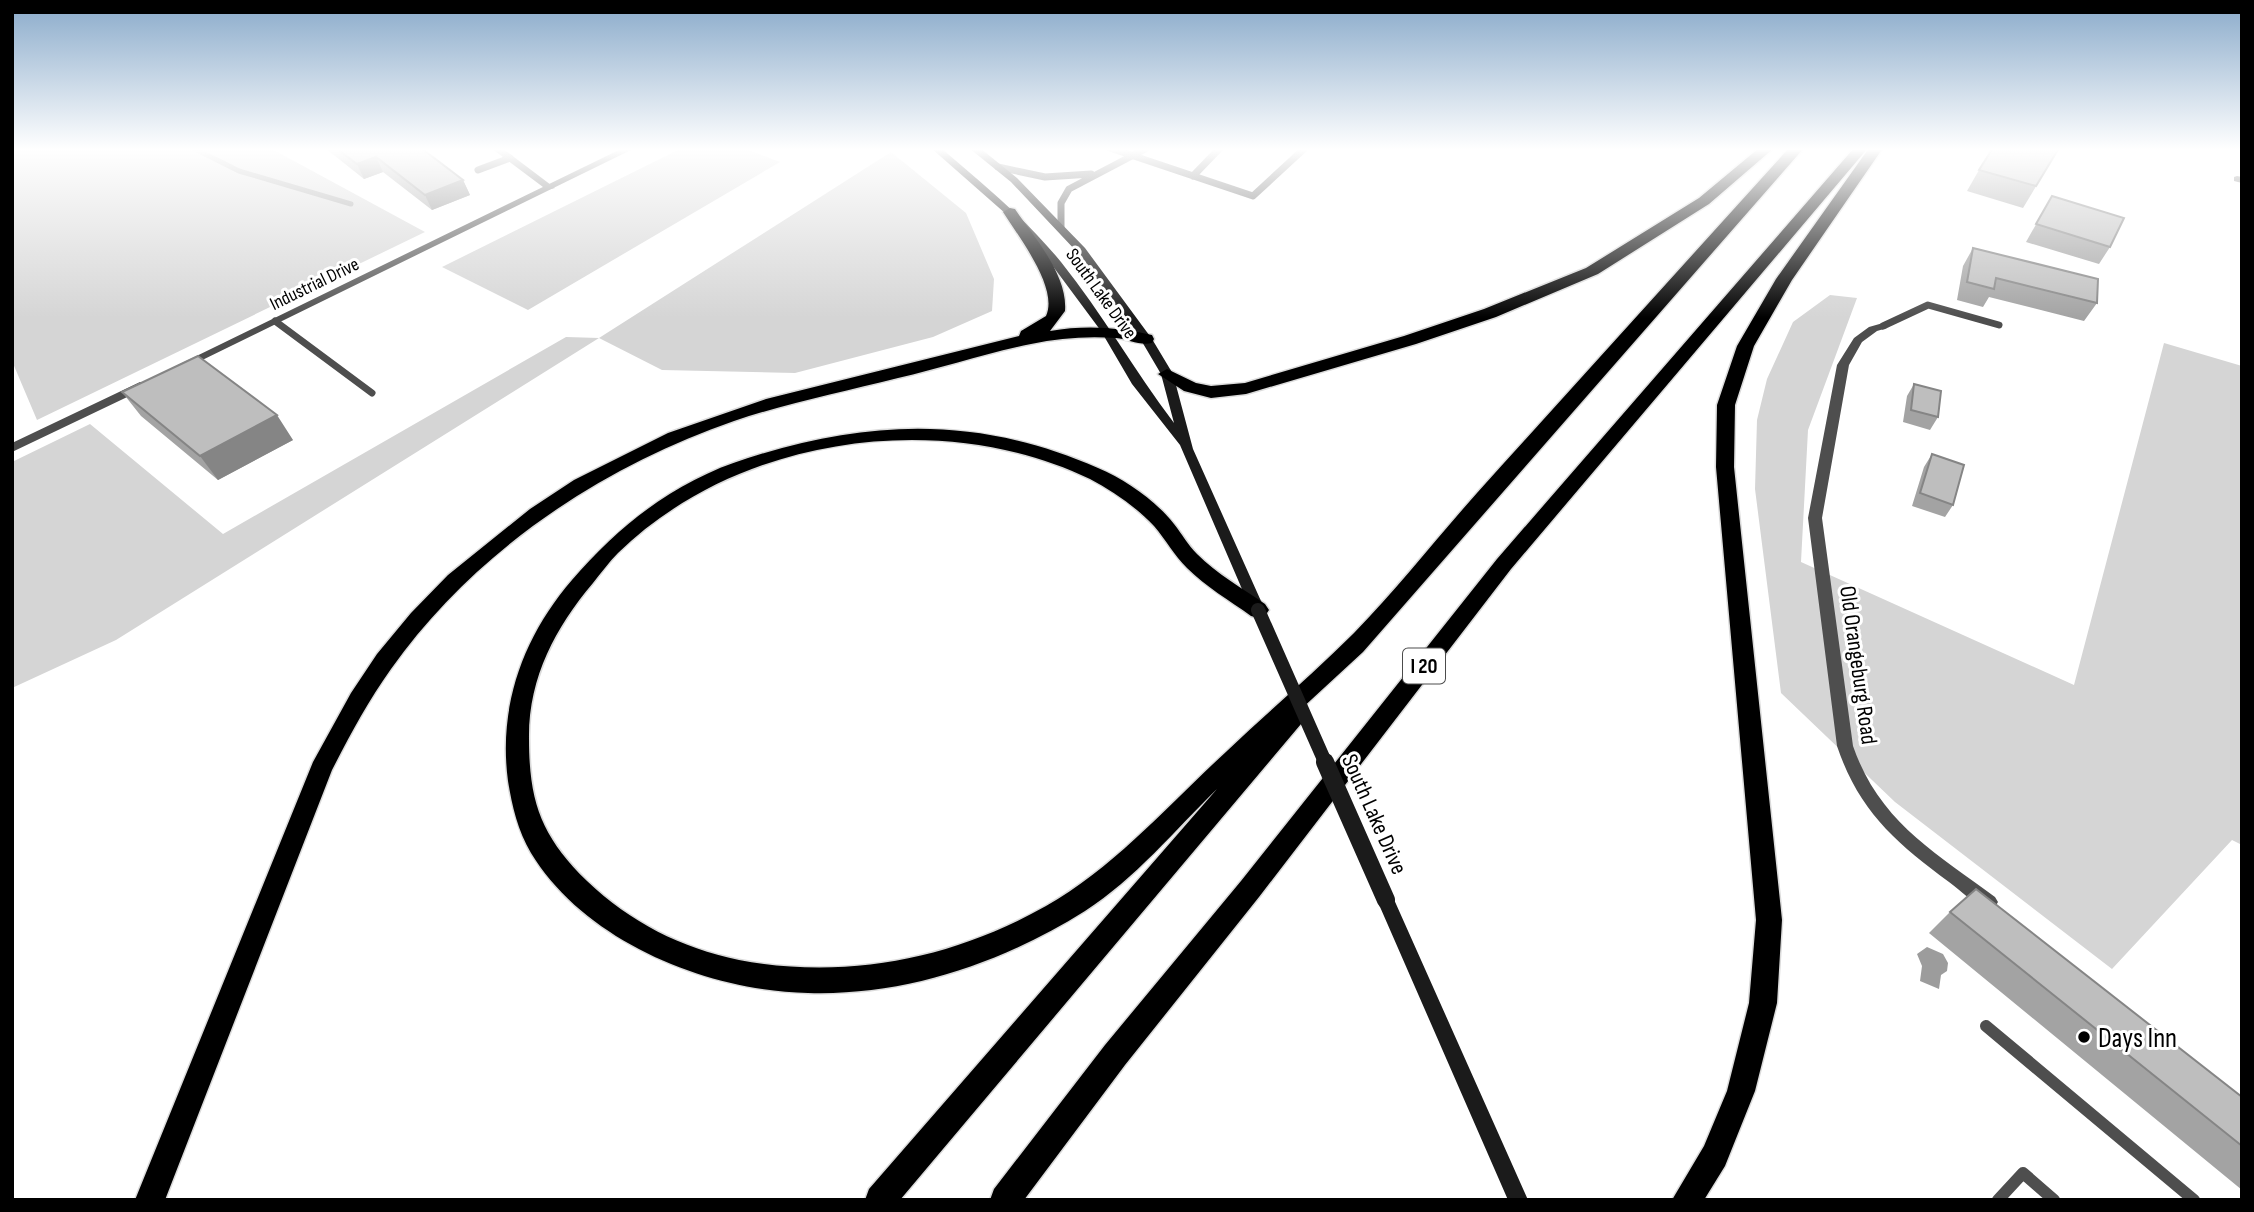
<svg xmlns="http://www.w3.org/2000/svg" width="2254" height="1212" font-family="'Sofia Sans Condensed',sans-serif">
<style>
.green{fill:#d5d5d5}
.water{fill:#9c9c9c}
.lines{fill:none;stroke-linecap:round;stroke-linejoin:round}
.stream{stroke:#9c9c9c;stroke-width:5}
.motorway-casing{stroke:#dbdbdb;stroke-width:3}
.service-far1{stroke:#4e4e4e;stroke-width:7}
.service{stroke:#4e4e4e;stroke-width:12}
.minor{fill:#4e4e4e;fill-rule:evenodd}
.tertiary{fill:#4e4e4e;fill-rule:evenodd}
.secondary{fill:#1b1b1b;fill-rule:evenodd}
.motorway{fill:#000;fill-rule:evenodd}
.secondary-bridge-far1{stroke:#1b1b1b;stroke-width:14}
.secondary-bridge{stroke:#1b1b1b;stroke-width:18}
.wall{fill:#a3a3a3}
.shaded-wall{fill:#858585}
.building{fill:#bebebe;stroke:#858585;stroke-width:2}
.poi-dot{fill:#000;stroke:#fff;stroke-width:2.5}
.labels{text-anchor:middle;stroke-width:6;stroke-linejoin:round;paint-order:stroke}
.far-street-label{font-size:19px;fill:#000;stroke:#fff}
.shield{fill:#fff;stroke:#4c4c4c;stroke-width:2}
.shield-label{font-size:21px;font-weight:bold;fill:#000}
.street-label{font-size:23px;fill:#000;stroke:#fff}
.near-poi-label{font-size:28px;fill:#000;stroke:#fff;text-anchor:start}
</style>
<rect width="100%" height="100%" fill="#fff"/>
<path class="green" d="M 12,148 L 270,148 L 425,232 L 37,420 L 12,361 Z
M 682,148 L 743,148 L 780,162 L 528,310 L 442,267 Z
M 891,152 L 966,213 L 994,279 L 992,311 L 933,337 L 795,373 L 662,370 L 599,338 L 116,640 L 12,688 L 12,462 L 90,424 L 223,534 L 566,337 L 599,338 Z
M 1830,295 L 1857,298 L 1808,430 L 1801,562 L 2074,685 L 2164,343 L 2242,366 L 2242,845 L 2232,840 L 2112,969 L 1895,802 L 1781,693 L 1755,489 L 1757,420 L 1767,379 L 1793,322 Z"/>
<path class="water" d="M 1927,947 L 1943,954 L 1948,963 L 1947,971 L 1941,975 L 1939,989 L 1920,981 L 1922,966 L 1917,954 Z"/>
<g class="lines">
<path class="stream" d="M 193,148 L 239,171 L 351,204"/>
<defs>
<path id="motorway" d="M 1759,148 L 1774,148 L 1709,204 L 1598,274 L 1496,317 L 1416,344 L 1246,394 L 1211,398 L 1184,391 L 1158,374 L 1167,369 L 1196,383 L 1211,386 L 1245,383 L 1404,336 L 1484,309 L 1586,268 L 1699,198 Z
M 1789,148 L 1804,148 L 1363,652 L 1299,711 L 1304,718 L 1301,724 L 900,1200 L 865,1200 L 869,1189 L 1217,789 C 1175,830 1135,879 1085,911 C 1002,963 906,996 808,993 C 708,991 585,942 531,853 C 518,831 512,806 508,781 C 498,706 523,637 572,580 C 620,524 677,480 748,458 C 871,419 979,416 1098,468 C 1126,480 1155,500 1174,524 C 1182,534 1188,545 1197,554 C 1217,574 1242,588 1265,604 L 1269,610 L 1265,616 L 1258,618 L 1251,616 C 1229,600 1206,587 1187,568 C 1174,555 1166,540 1154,526 C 1136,507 1113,491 1090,479 C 941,407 738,436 618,553 C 609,562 601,573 593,583 C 555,628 528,679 529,739 C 529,803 542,837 587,881 C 630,922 681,948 739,960 C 846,980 952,959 1046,906 C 1115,867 1169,804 1227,751 C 1269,711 1313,674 1354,633 C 1397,589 1436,539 1477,493 C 1581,378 1685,263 1789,148 Z
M 1854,148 L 1868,148 L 1511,569 L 1259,897 L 1125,1065 L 1024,1200 L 990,1200 L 994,1189 L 1105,1045 L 1241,881 L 1497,559 Z
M 1869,148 L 1883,148 L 1792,280 L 1754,346 L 1735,405 L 1734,467 L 1782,920 L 1777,1003 L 1755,1091 L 1725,1166 L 1704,1200 L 1672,1200 L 1704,1146 L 1727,1091 L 1749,1003 L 1756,920 L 1716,467 L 1717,405 L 1737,346 L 1776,279 Z
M 1010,208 L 1015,209 C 1034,237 1068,275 1065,311 L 1050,331 C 1085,325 1118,327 1152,335 L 1154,339 L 1152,343 C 1140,346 1128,339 1116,338 C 1087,336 1059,338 1031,344 C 986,353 942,368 898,378 C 843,392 787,403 734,421 C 600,467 473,553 391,669 C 368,701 350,735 332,770 L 165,1200 L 135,1200 L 313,762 L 351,693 L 377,654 L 411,613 L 448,575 L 530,509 L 574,480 L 668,433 L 766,399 L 1019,336 L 1021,331 L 1046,316 C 1059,288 1018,236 1003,212 Z"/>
</defs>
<use href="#motorway" class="motorway-casing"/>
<path class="service-far1" d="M 1110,148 L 1253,196 L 1305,148
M 998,167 L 1045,177 L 1091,174
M 478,170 L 510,158
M 1193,176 L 1220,148
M 1061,228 L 1061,203 L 1069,189 L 1147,148
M 275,321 L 372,393
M 1883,326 L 1928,305 L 1999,325"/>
<path class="service" d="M 1986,1026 L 2194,1200
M 1998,1200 L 2023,1173 L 2054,1200"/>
<path class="minor" d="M 491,148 L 502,148 L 555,188 L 547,190 Z
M 2237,176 L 2242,177 L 2242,183 L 2234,181 L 2234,177 Z
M 1883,323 L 1887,324 L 1887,328 L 1877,331 L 1862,342 L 1849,365 L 1822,518 L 1853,746 C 1879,821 1934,852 1995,897 L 1998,902 L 1995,907 L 1989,910 C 1974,904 1961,891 1949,882 C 1895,842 1859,811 1837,746 L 1808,518 L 1837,365 L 1854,338 L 1869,327 Z"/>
<path class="tertiary" d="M 623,148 L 635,148 L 188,367 L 180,367 L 178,365 Z
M 140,382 L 144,383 L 144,389 L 12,452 L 12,443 Z"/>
<path class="secondary" d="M 931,148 L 941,148 C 983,184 1026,219 1061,262 C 1102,313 1134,370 1174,423 L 1161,374 L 1141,340 L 1077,252 L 1011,182 L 969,148 L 980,148 L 1017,178 L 1085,248 L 1152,339 L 1173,374 L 1193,449 L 1265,610 L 1263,614 L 1258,615 L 1251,610 L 1180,445 L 1132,384 L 1101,331 L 1052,265 L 1006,214 Z
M 1386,892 L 1392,895 L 1528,1200 L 1508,1200 L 1377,900 L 1380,895 Z"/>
<use href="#motorway" class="motorway"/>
<path class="secondary-bridge-far1" d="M 1258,610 L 1326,764"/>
<path class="secondary-bridge" d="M 1325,762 L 1386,900"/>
</g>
<path class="wall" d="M 325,148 L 421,148 L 463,180 L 470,195 L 432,210 L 383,172 L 364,179 Z
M 2059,148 L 2023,208 L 1967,191 L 1979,170 Z
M 2052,196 L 2110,247 L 2099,264 L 2026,242 Z
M 1973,248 L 2097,303 L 2084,321 L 1989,297 L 1983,307 L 1957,300 L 1963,266 Z
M 1914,384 L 1938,417 L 1930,430 L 1903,422 L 1907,396 Z
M 122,392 L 293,440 L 218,480 L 141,416 Z
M 1932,454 L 1953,505 L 1945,517 L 1912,506 L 1924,467 Z
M 1950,912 L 2242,1097 L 2242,1190 L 1929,933 Z"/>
<path class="shaded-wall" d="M 376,157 L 383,172 L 364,179 L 357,164 Z
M 463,180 L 470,195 L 432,210 L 425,195 Z
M 277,415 L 293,440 L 218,480 L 200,456 Z"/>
<path class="building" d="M 336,148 L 421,148 L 463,180 L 425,195 L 376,157 L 357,164 Z
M 1993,148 L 2059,148 L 2036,186 L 1979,170 Z
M 2052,196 L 2124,218 L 2110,247 L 2036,224 Z
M 1973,248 L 2098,279 L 2097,303 L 1996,278 L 1994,289 L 1967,282 Z
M 198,356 L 277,415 L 200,456 L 122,392 Z
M 1914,384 L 1941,391 L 1938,417 L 1911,410 Z
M 1932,454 L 1964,465 L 1953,505 L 1920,493 Z
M 1976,889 L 2242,1097 L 2242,1146 L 1950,912 Z"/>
<linearGradient id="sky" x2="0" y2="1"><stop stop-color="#89aaca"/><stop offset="0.47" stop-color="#fff"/><stop offset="1" stop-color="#fff" stop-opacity="0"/></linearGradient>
<rect width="2254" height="318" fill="url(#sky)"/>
<circle class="poi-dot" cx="2084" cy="1037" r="7"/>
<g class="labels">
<g class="far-street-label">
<text transform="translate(314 283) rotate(-26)" y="7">Industrial Drive</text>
<text transform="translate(1102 293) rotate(54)" y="7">South Lake Drive</text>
</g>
<rect class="shield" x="1403" y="648.5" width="42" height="35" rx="5"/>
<g class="shield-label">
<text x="1424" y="673">I 20</text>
</g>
<g class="street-label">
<text transform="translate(1859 665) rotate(82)" y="8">Old Orangeburg Road</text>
<text transform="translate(1375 814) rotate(66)" y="8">South Lake Drive</text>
</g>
<g class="near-poi-label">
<text x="2098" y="1047">Days Inn</text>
</g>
</g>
<rect width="2254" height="1212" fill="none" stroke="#000000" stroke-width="28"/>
</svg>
